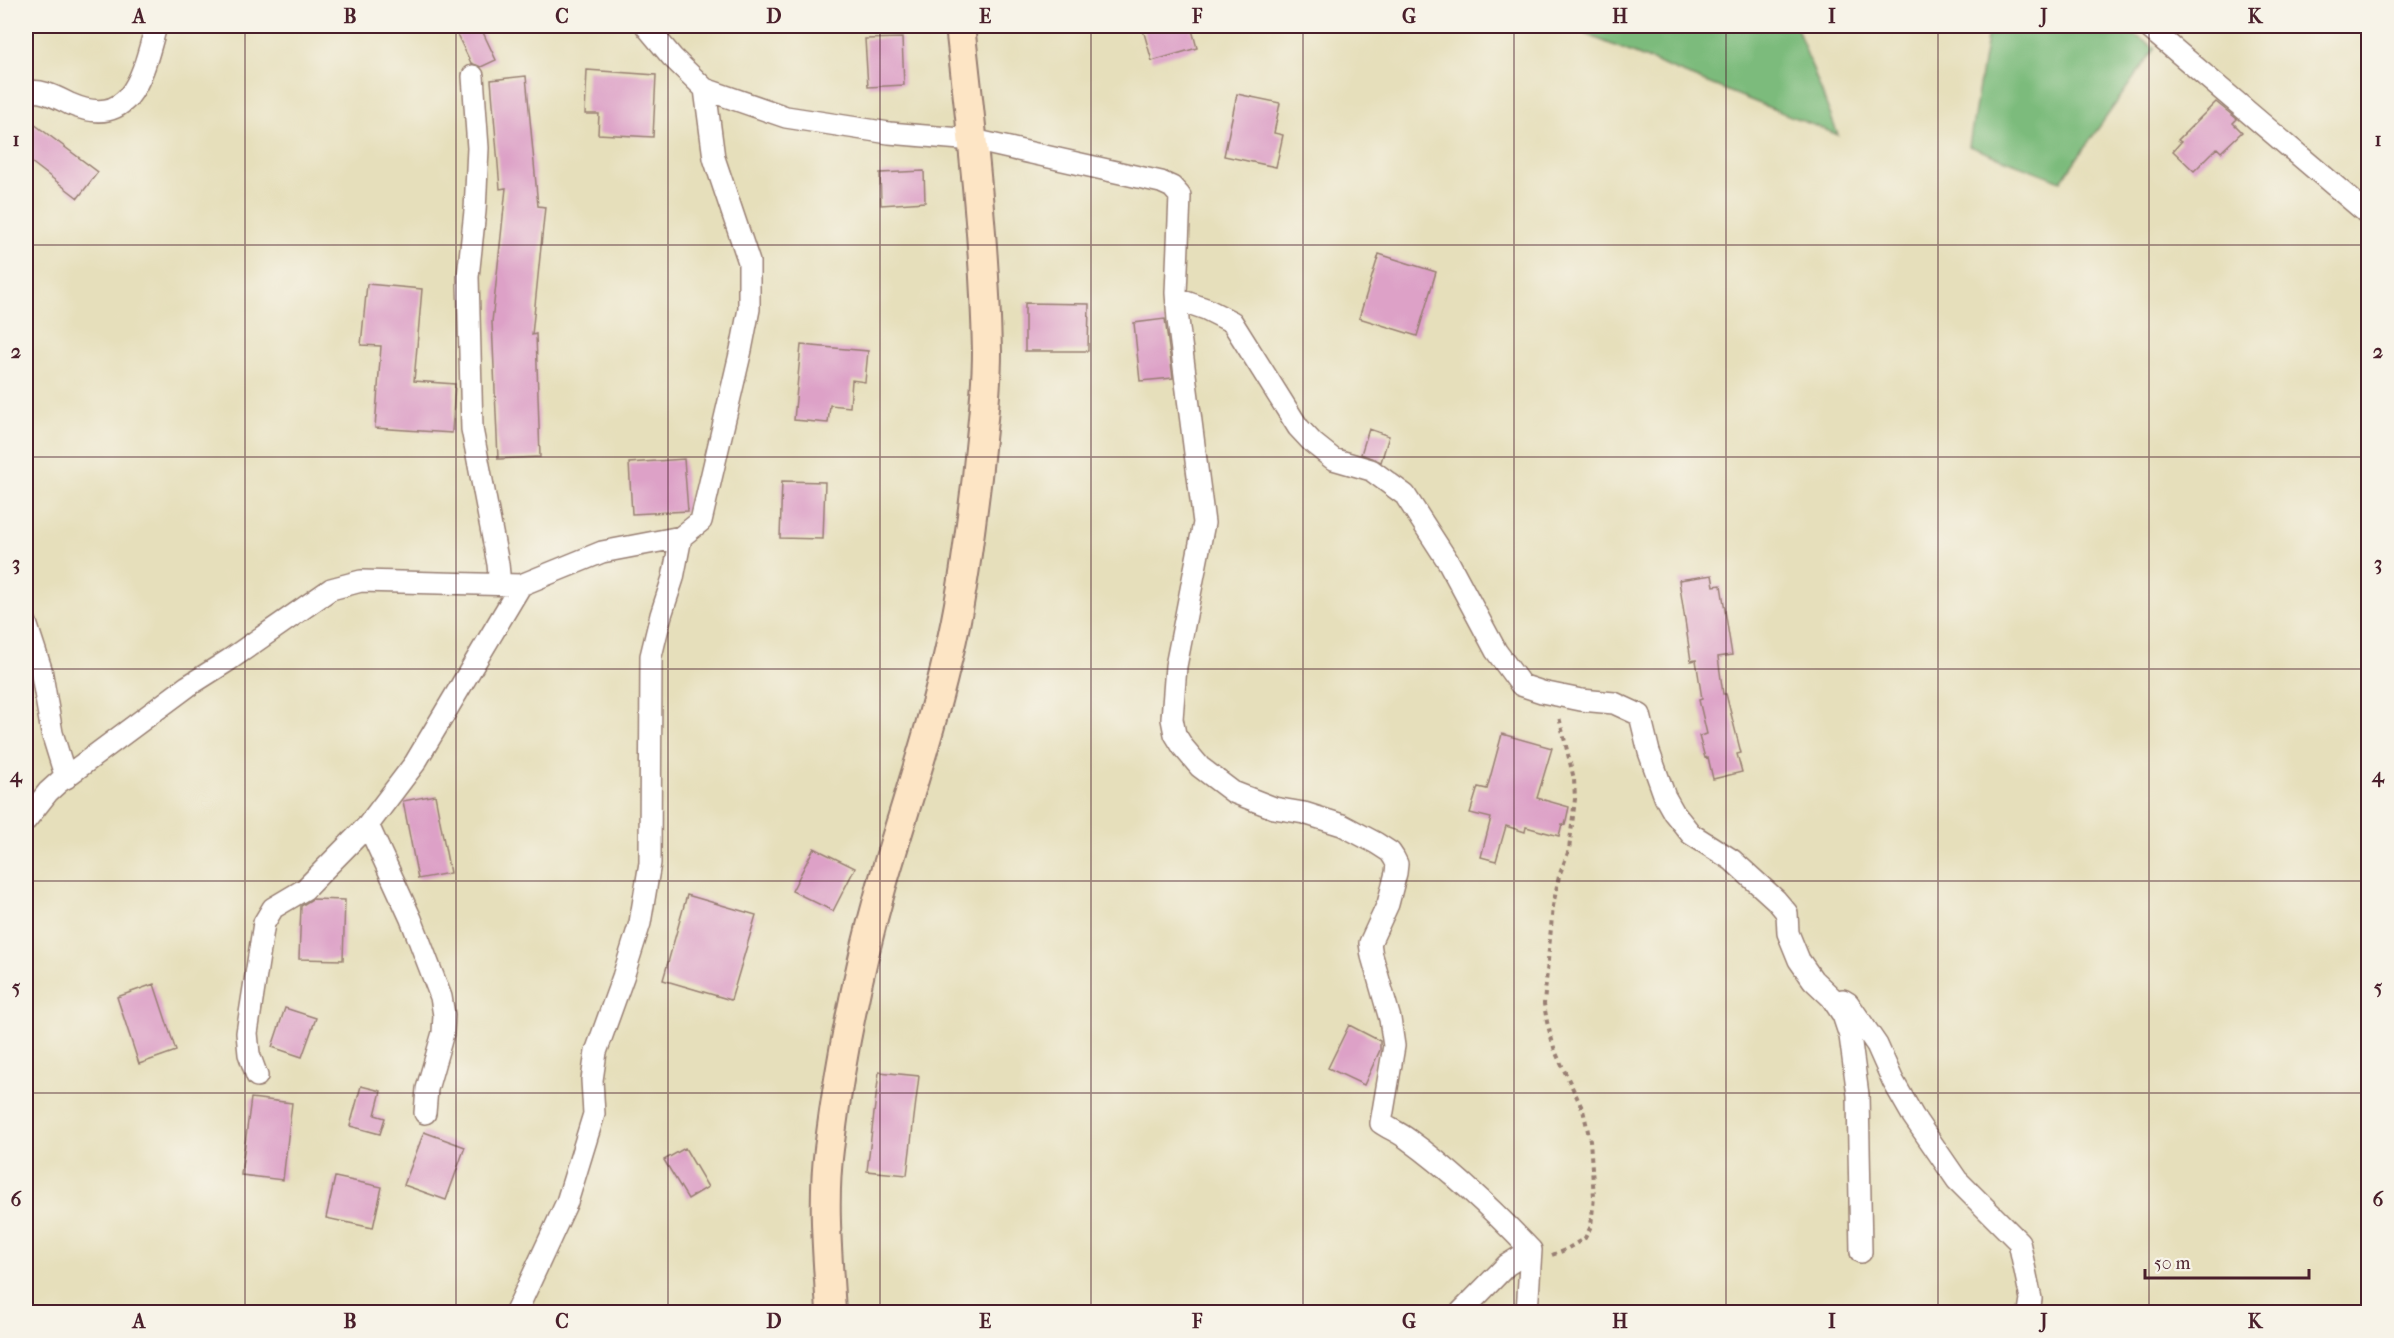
<svg xmlns="http://www.w3.org/2000/svg" width="2394" height="1338" font-family="'IM FELL French Canon',serif">
<style>
.forest{fill:#7cbb7b;stroke:#636d53;stroke-width:1.5}
.building{fill:#dda1c7}
.lines{fill:none;stroke-linecap:round;stroke-linejoin:round}
.minor-casing{stroke:#987f73;stroke-width:24}
.secondary-casing{stroke:#987f73;stroke-width:32}
.path{stroke:#987f73;stroke-width:4;stroke-dasharray:4.5 4.5;stroke-linecap:butt}
.minor{stroke:#fff;stroke-width:21}
.secondary{stroke:#fde5c5;stroke-width:28}
.grid{fill:none;stroke:#4a1f2b;stroke-width:1.5;stroke-opacity:0.55}
.neatline{fill:none;stroke:#4a1f2b;stroke-width:2}
.grid-label{font-size:20px;text-anchor:middle;font-weight:bold;fill:#4a1f2b}
</style>
<rect width="100%" height="100%" fill="#f7f3e8"/>
<filter id="ink" filterUnits="userSpaceOnUse"><feTurbulence type="fractalNoise" baseFrequency=".0167" numOctaves="2"/><feDisplacementMap in="SourceGraphic" scale="12" xChannelSelector="R" yChannelSelector="G"/><feConvolveMatrix kernelMatrix="1 2 1 2 8 2 1 2 1" color-interpolation-filters="sRGB"/></filter>
<filter id="wash" filterUnits="userSpaceOnUse"><feTurbulence type="fractalNoise" baseFrequency=".008" numOctaves="4" result="noise"/><feDisplacementMap in="SourceGraphic" scale="24" xChannelSelector="R" yChannelSelector="G"/><feGaussianBlur stdDeviation="1.35" result="paint"/><feColorMatrix in="noise" values="0 0 0 0 0 0 0 0 0 0 0 0 0 0 0 0 0 1.4 0 .05"/><feComposite in="paint" operator="in"/></filter>
<g filter="url(#wash)">
<rect width="100%" height="100%" fill="#e6dfbb"/>
<path class="forest" d="M 1587,26 L 1792,26 L 1797,28 L 1838,135 L 1585,34 Z
M 1989,26 L 2120,26 L 2155,48 L 2061,181 L 1969,146 Z"/>
<g id="blocks">
<path class="building" d="M 453,26 L 480,26 L 496,60 L 481,67 L 471,63 Z
M 1142,26 L 1191,26 L 1197,48 L 1152,61 Z
M 902,38 L 904,85 L 868,87 L 865,39 Z
M 587,70 L 656,75 L 653,137 L 598,134 L 599,114 L 585,114 Z
M 526,76 L 538,206 L 545,207 L 532,335 L 536,334 L 540,457 L 498,459 L 492,322 L 506,188 L 500,189 L 491,80 Z
M 1237,94 L 1280,103 L 1274,133 L 1283,135 L 1276,167 L 1224,156 Z
M 2216,102 L 2237,119 L 2233,123 L 2242,132 L 2221,152 L 2217,148 L 2194,171 L 2173,151 L 2181,142 L 2178,140 Z
M 26,118 L 98,172 L 78,198 L 26,158 Z
M 924,171 L 925,202 L 881,205 L 880,173 Z
M 1379,254 L 1436,272 L 1417,336 L 1359,318 Z
M 367,284 L 422,289 L 414,381 L 455,384 L 452,433 L 375,428 L 381,346 L 361,345 Z
M 1025,303 L 1089,304 L 1088,351 L 1025,351 Z
M 1165,319 L 1173,378 L 1140,381 L 1134,323 Z
M 801,345 L 868,351 L 865,382 L 852,380 L 850,407 L 830,405 L 828,423 L 794,420 Z
M 1369,429 L 1389,436 L 1381,462 L 1361,454 Z
M 684,459 L 688,511 L 632,514 L 629,463 Z
M 782,481 L 825,482 L 823,539 L 780,538 Z
M 1712,575 L 1714,586 L 1721,585 L 1732,655 L 1718,657 L 1723,694 L 1726,694 L 1741,753 L 1737,754 L 1742,772 L 1713,779 L 1708,757 L 1705,758 L 1699,736 L 1707,734 L 1699,700 L 1702,699 L 1696,660 L 1691,661 L 1679,580 Z
M 1502,734 L 1552,748 L 1537,798 L 1569,807 L 1565,825 L 1562,824 L 1559,836 L 1526,827 L 1525,832 L 1506,826 L 1496,861 L 1481,857 L 1491,818 L 1470,813 L 1478,787 L 1487,789 Z
M 435,795 L 450,873 L 418,879 L 403,801 Z
M 814,848 L 855,868 L 833,911 L 792,891 Z
M 687,895 L 756,915 L 731,1000 L 663,980 Z
M 312,899 L 345,900 L 343,960 L 299,959 L 301,906 Z
M 154,984 L 176,1051 L 139,1064 L 117,997 Z
M 285,1008 L 316,1018 L 302,1057 L 272,1047 Z
M 1349,1025 L 1380,1041 L 1380,1050 L 1364,1085 L 1328,1068 Z
M 879,1072 L 919,1076 L 907,1175 L 867,1171 Z
M 361,1086 L 381,1091 L 375,1115 L 385,1118 L 380,1134 L 350,1126 Z
M 251,1098 L 292,1103 L 283,1180 L 241,1175 Z
M 424,1132 L 465,1147 L 446,1200 L 404,1185 Z
M 685,1148 L 708,1187 L 688,1199 L 664,1160 Z
M 335,1177 L 382,1187 L 373,1228 L 326,1218 Z"/>
</g>
</g>
<g filter="url(#ink)">
<use href="#blocks" fill-opacity="0" stroke="#987f73" stroke-width="1.5"/>
<g class="lines">
<defs>
<path id="minor" d="M 646,26 L 672,57 L 705,89 L 786,117 L 889,133 L 973,140 L 1161,182 L 1172,187 L 1180,196 L 1176,293 L 1178,320 L 1204,523 L 1176,666 L 1172,719 L 1175,734 L 1183,747 L 1200,767 L 1233,792 L 1274,808 L 1304,813 L 1342,825 L 1376,843 L 1390,852 L 1394,858 L 1397,864 L 1396,873 L 1388,904 L 1370,943 L 1372,956 L 1390,1019 L 1394,1046 L 1381,1123 C 1390,1129 1400,1133 1409,1140 C 1453,1172 1493,1210 1531,1250 L 1527,1312
M 2147,26 L 2368,214
M 473,76 L 478,148 L 475,211 L 468,277 L 472,429 L 498,564 L 500,585
M 26,92 C 42,89 56,97 70,104 C 133,131 143,72 156,26
M 1177,299 L 1206,309 L 1232,322 L 1298,427 L 1313,443 L 1333,459 L 1371,470 L 1405,495 L 1449,563 L 1496,651 L 1521,685 L 1542,692 L 1581,700 L 1614,703 L 1640,715 L 1649,752 L 1665,797 L 1674,813 L 1691,834 L 1732,860 L 1776,900 L 1787,913 L 1788,933 L 1799,960 L 1813,980 L 1831,997 L 1843,1015 L 1850,1036 L 1858,1095 L 1861,1252
M 26,623 L 41,669 L 52,733 L 66,778
M 26,820 L 48,792 L 59,782 L 188,686 L 229,660 L 331,589 L 361,581 L 521,585 L 602,552 L 681,537 L 701,521 L 741,350 L 749,309 L 749,262 L 714,158 L 705,89
M 368,825 L 411,919 L 441,997 L 444,1015 L 443,1033 L 427,1089 L 425,1113
M 1843,1000 L 1848,1003 L 1877,1045 L 1893,1081 L 1913,1116 L 1957,1180 L 2019,1242 L 2031,1299 L 2029,1312
M 257,1076 L 249,1054 L 247,1033 L 264,923 L 273,908 L 305,889 L 368,825 L 415,763 L 521,585
M 516,1312 L 567,1202 L 594,1114 L 592,1080 L 596,1052 L 623,977 L 640,923 L 650,863 L 651,656 L 661,615 L 673,578 L 681,537
M 1461,1312 L 1507,1265 L 1531,1250"/>
<path id="secondary" d="M 831,1312 C 828,1258 822,1203 829,1149 C 840,1060 858,971 882,885 C 906,803 934,722 952,639 C 964,585 970,531 977,477 C 981,436 987,394 987,352 C 985,243 972,134 960,26"/>
</defs>
<use href="#minor" class="minor-casing"/>
<use href="#secondary" class="secondary-casing"/>
<path class="path" d="M 1552,1255 L 1565,1250 L 1585,1238 L 1591,1226 L 1594,1197 L 1590,1140 L 1583,1110 L 1555,1051 L 1547,1022 L 1544,1004 L 1553,906 L 1559,876 L 1569,850 L 1575,799 L 1574,779 L 1559,717"/>
<use href="#minor" class="minor"/>
<use href="#secondary" class="secondary"/>
</g>
</g>
<path class="grid" d="M 245,26 L 245,1312M 456,26 L 456,1312M 668,26 L 668,1312M 880,26 L 880,1312M 1091,26 L 1091,1312M 1303,26 L 1303,1312M 1514,26 L 1514,1312M 1726,26 L 1726,1312M 1938,26 L 1938,1312M 2149,26 L 2149,1312M 26,245 L 2368,245M 26,457 L 2368,457M 26,669 L 2368,669M 26,881 L 2368,881M 26,1093 L 2368,1093"/>
<rect width="2394" height="1338" fill="none" stroke="#f7f3e8" stroke-width="66"/>
<path d="M2145 1269v9h164v-9" fill="none" stroke="#4a1f2b" stroke-width="3"/>
<text x="2154" y="1269" font-size="18" fill="#4a1f2b" stroke="#f7f3e8" stroke-width="4.5" paint-order="stroke">50 m</text>
<rect x="33" y="33" width="2328" height="1272" class="neatline"/>
<g class="grid-label">
<text x="139" y="23">A</text>
<text x="350" y="23">B</text>
<text x="562" y="23">C</text>
<text x="774" y="23">D</text>
<text x="985" y="23">E</text>
<text x="1197" y="23">F</text>
<text x="1409" y="23">G</text>
<text x="1620" y="23">H</text>
<text x="1832" y="23">I</text>
<text x="2044" y="23">J</text>
<text x="2255" y="23">K</text>
<text x="16" y="146">1</text>
<text x="2378" y="146">1</text>
<text x="16" y="358">2</text>
<text x="2378" y="358">2</text>
<text x="16" y="570">3</text>
<text x="2378" y="570">3</text>
<text x="16" y="782">4</text>
<text x="2378" y="782">4</text>
<text x="16" y="994">5</text>
<text x="2378" y="994">5</text>
<text x="16" y="1206">6</text>
<text x="2378" y="1206">6</text>
<text x="139" y="1328">A</text>
<text x="350" y="1328">B</text>
<text x="562" y="1328">C</text>
<text x="774" y="1328">D</text>
<text x="985" y="1328">E</text>
<text x="1197" y="1328">F</text>
<text x="1409" y="1328">G</text>
<text x="1620" y="1328">H</text>
<text x="1832" y="1328">I</text>
<text x="2044" y="1328">J</text>
<text x="2255" y="1328">K</text>
</g>
</svg>
